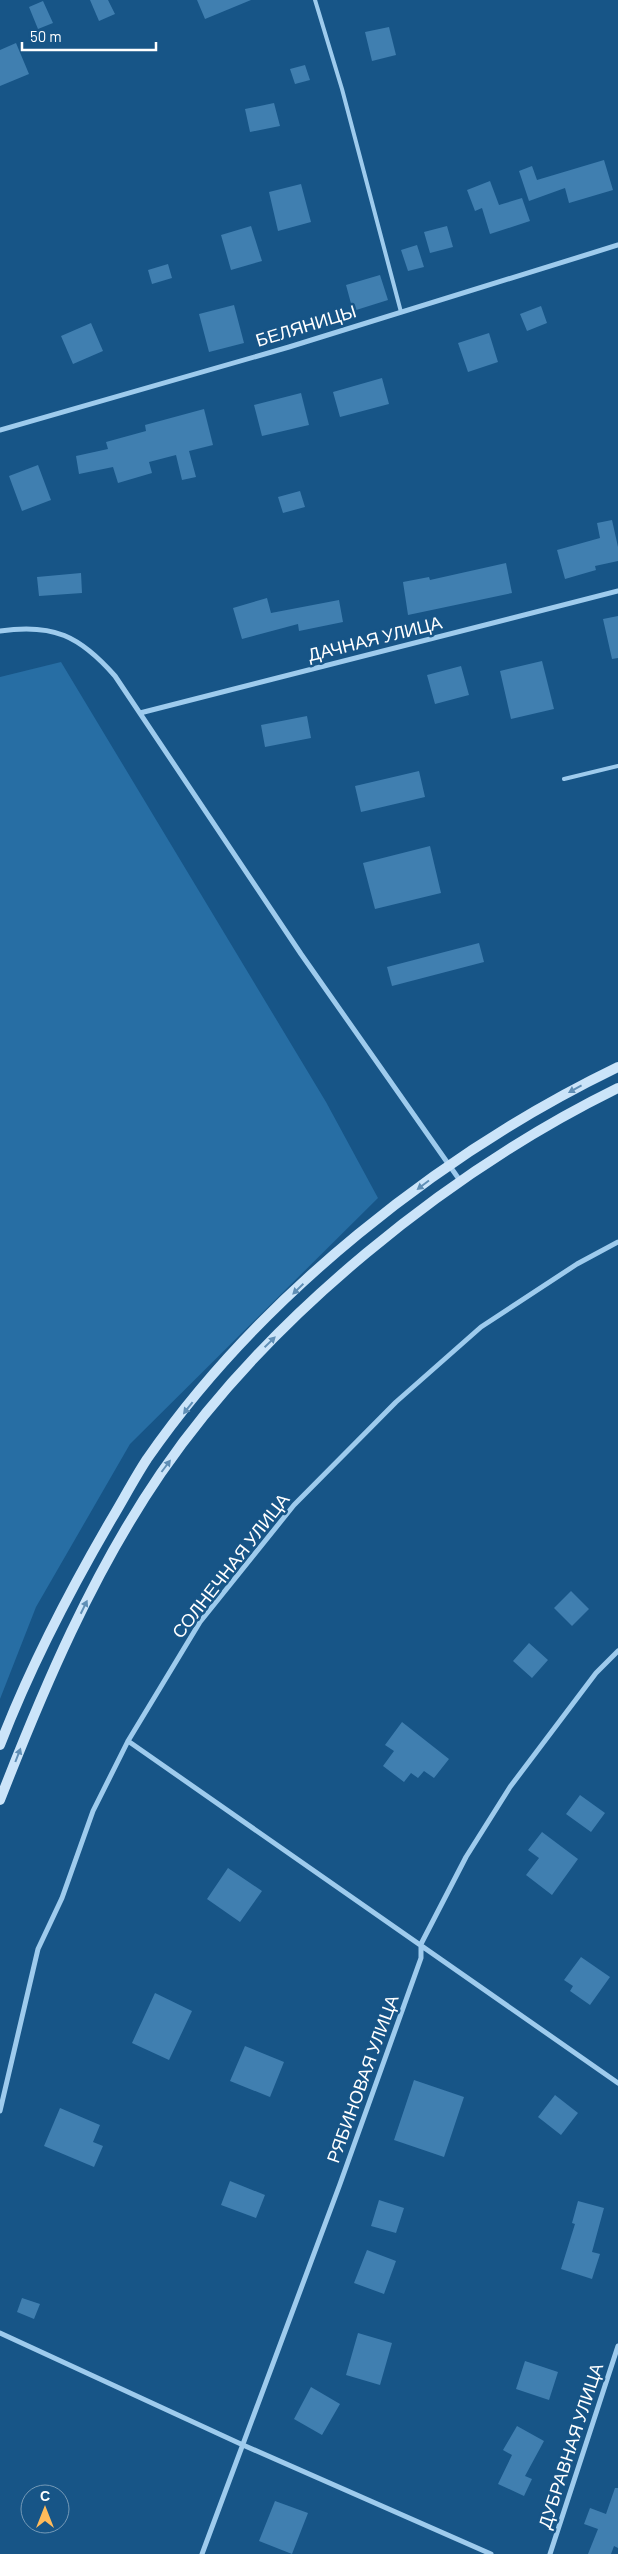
<svg xmlns="http://www.w3.org/2000/svg" width="618" height="2554" font-family="Barlow,sans-serif">
<style>
.green{fill:#276ea4}
.building{fill:#407fb0}
.lines{fill:none;stroke-linecap:round;stroke-linejoin:round}
.service{stroke:#9ecbed;stroke-width:4}
.minor{stroke:#9ecbed;stroke-width:5}
.secondary{stroke:#cbe4f9;stroke-width:10}
.oneway{fill:#5f8eb5}
.labels{text-anchor:middle;stroke-width:5;stroke-linejoin:round;paint-order:stroke}
.street-label{font-size:18px;fill:#fff;stroke:#175587}
</style>
<rect width="100%" height="100%" fill="#175587"/>
<path class="green" d="M 61,662 L 326,1102 L 378,1198 L 130,1444 L 36,1607 L 0,1699 L 0,677 Z"/>
<path class="building" d="M 90,0 L 108,0 L 115,14 L 99,21 Z
M 197,0 L 251,0 L 205,19 Z
M 43,1 L 53,23 L 38,29 L 29,7 Z
M 389,27 L 396,55 L 372,61 L 365,32 Z
M 16,43 L 29,74 L 0,86 L 0,50 Z
M 305,65 L 310,80 L 295,84 L 290,69 Z
M 274,103 L 280,126 L 250,132 L 245,109 Z
M 604,160 L 613,190 L 569,203 L 565,188 L 529,201 L 519,171 L 532,166 L 537,180 Z
M 490,181 L 499,205 L 522,198 L 530,221 L 490,234 L 482,208 L 475,211 L 467,190 Z
M 301,184 L 311,222 L 278,231 L 269,192 Z
M 251,226 L 262,261 L 231,270 L 221,235 Z
M 447,226 L 453,247 L 430,253 L 424,232 Z
M 417,245 L 424,267 L 408,271 L 401,250 Z
M 168,264 L 172,278 L 152,284 L 148,270 Z
M 380,275 L 388,300 L 353,311 L 346,285 Z
M 234,305 L 244,343 L 209,352 L 199,314 Z
M 541,306 L 547,323 L 527,331 L 520,314 Z
M 91,323 L 103,351 L 73,364 L 61,336 Z
M 489,333 L 498,362 L 468,372 L 458,343 Z
M 382,378 L 389,404 L 340,417 L 333,392 Z
M 301,393 L 309,425 L 262,436 L 254,405 Z
M 204,409 L 213,445 L 189,451 L 196,477 L 182,480 L 176,455 L 149,462 L 152,473 L 118,483 L 113,467 L 79,474 L 76,456 L 108,449 L 106,442 L 146,431 L 145,425 Z
M 38,465 L 51,500 L 22,511 L 9,476 Z
M 300,491 L 305,507 L 283,513 L 278,497 Z
M 612,520 L 618,547 L 618,561 L 595,566 L 596,570 L 565,579 L 557,550 L 600,538 L 597,523 Z
M 506,563 L 512,593 L 408,615 L 403,582 L 429,577 L 430,580 Z
M 81,573 L 82,593 L 39,596 L 37,577 Z
M 267,598 L 271,613 L 339,600 L 343,622 L 299,631 L 298,624 L 242,639 L 233,608 Z
M 618,616 L 618,658 L 612,659 L 603,619 Z
M 542,661 L 554,709 L 511,719 L 500,671 Z
M 461,666 L 469,695 L 435,704 L 427,675 Z
M 307,716 L 311,738 L 265,747 L 261,725 Z
M 419,771 L 425,797 L 361,812 L 355,786 Z
M 430,846 L 441,893 L 375,909 L 363,863 Z
M 479,943 L 484,962 L 392,986 L 387,967 Z
M 571,1591 L 589,1609 L 572,1626 L 554,1608 Z
M 529,1643 L 548,1660 L 532,1678 L 513,1661 Z
M 402,1722 L 449,1759 L 434,1778 L 424,1771 L 418,1778 L 411,1773 L 404,1782 L 383,1766 L 394,1751 L 385,1745 Z
M 580,1795 L 605,1813 L 591,1832 L 566,1814 Z
M 542,1832 L 578,1859 L 552,1895 L 526,1875 L 539,1858 L 528,1850 Z
M 228,1868 L 262,1891 L 240,1922 L 207,1899 Z
M 581,1957 L 610,1977 L 590,2005 L 570,1991 L 573,1986 L 564,1980 Z
M 155,1993 L 192,2011 L 169,2060 L 132,2043 Z
M 245,2046 L 284,2062 L 270,2097 L 230,2081 Z
M 414,2080 L 464,2097 L 444,2157 L 394,2140 Z
M 555,2095 L 578,2113 L 561,2135 L 538,2117 Z
M 60,2108 L 100,2125 L 93,2142 L 103,2146 L 94,2167 L 44,2146 Z
M 230,2181 L 265,2195 L 256,2218 L 221,2205 Z
M 379,2200 L 404,2208 L 396,2233 L 371,2226 Z
M 578,2201 L 604,2208 L 592,2252 L 600,2254 L 592,2279 L 561,2269 L 575,2224 L 572,2223 Z
M 367,2250 L 396,2261 L 384,2294 L 354,2283 Z
M 22,2298 L 40,2304 L 34,2319 L 17,2312 Z
M 358,2333 L 392,2343 L 380,2385 L 346,2375 Z
M 525,2361 L 558,2372 L 549,2400 L 516,2389 Z
M 311,2387 L 340,2404 L 322,2435 L 294,2419 Z
M 517,2426 L 544,2441 L 525,2476 L 532,2479 L 524,2496 L 498,2484 L 512,2455 L 503,2450 Z
M 615,2488 L 618,2488 L 618,2548 L 614,2546 L 611,2554 L 588,2554 L 598,2529 L 584,2524 L 590,2508 L 606,2514 Z
M 275,2501 L 308,2513 L 292,2554 L 259,2541 Z"/>
<g class="lines">
<path class="service" d="M 315,0 L 342,89 L 401,312
M 564,779 L 618,766"/>
<path class="minor" d="M 0,430 L 289,347 L 618,245
M 0,631 C 53,623 80,636 115,676 L 301,954 L 461,1182
M 140,713 L 618,591
M 128,1741 L 618,2083
M 0,2111 L 38,1949 L 62,1898 L 93,1811 L 128,1741 L 200,1622 L 294,1505 L 396,1402 L 481,1327 L 577,1264 L 618,1242
M 0,2333 L 243,2445 L 491,2554
M 202,2554 L 340,2184 L 421,1958 L 421,1944 L 466,1857 L 510,1787 L 596,1673 L 618,1651
M 550,2554 L 618,2346"/>
<path class="secondary" d="M 0,1745 C 30,1667 69,1592 111,1520 C 123,1500 134,1479 147,1459 C 260,1296 440,1153 618,1067
M 0,1800 C 44,1687 92,1574 161,1473 C 268,1317 449,1171 618,1088"/>
</g>
<defs><path id="oneway-solid" d="M-6-.8H1V-3.2L6.5 0L1 3.2V.8H-6Z" transform="scale(1.25)"/></defs>
<g class="oneway">
<use href="#oneway-solid" transform="translate(575 1089) rotate(151)"/>
<use href="#oneway-solid" transform="translate(423 1185) rotate(143)"/>
<use href="#oneway-solid" transform="translate(298 1289) rotate(136)"/>
<use href="#oneway-solid" transform="translate(270 1342) rotate(-44)"/>
<use href="#oneway-solid" transform="translate(188 1408) rotate(128)"/>
<use href="#oneway-solid" transform="translate(166 1466) rotate(-53)"/>
<use href="#oneway-solid" transform="translate(84 1607) rotate(-64)"/>
<use href="#oneway-solid" transform="translate(18 1755) rotate(-69)"/>
</g>
<g class="labels">
<g class="street-label">
<text transform="translate(306 326) rotate(-17)" y="6">БЕЛЯНИЦЫ</text>
<text transform="translate(375 639) rotate(-14)" y="6">ДАЧНАЯ УЛИЦА</text>
<text transform="translate(231 1566) rotate(-52)" y="6">СОЛНЕЧНАЯ УЛИЦА</text>
<text transform="translate(363 2079) rotate(-70)" y="6">РЯБИНОВАЯ УЛИЦА</text>
<text transform="translate(571 2446) rotate(-72)" y="6">ДУБРАВНАЯ УЛИЦА</text>
</g>
</g>
<g transform="translate(45 2509)"><circle r="24" fill="#175587" stroke="#7499b7"/>
<path d="M0-4L9 19L0 12L-9 19Z" fill="#ffbb5a"/>
<text y="-8" font-size="14" font-weight="bold" text-anchor="middle" fill="#ffffff">С</text>
</g>
<path d="M22 42v8h134v-8" fill="none" stroke="#ffffff" stroke-width="2.5"/>
<text x="30" y="42" font-size="15" fill="#ffffff" stroke="#175587" stroke-width="4" paint-order="stroke">50 m</text>
</svg>
